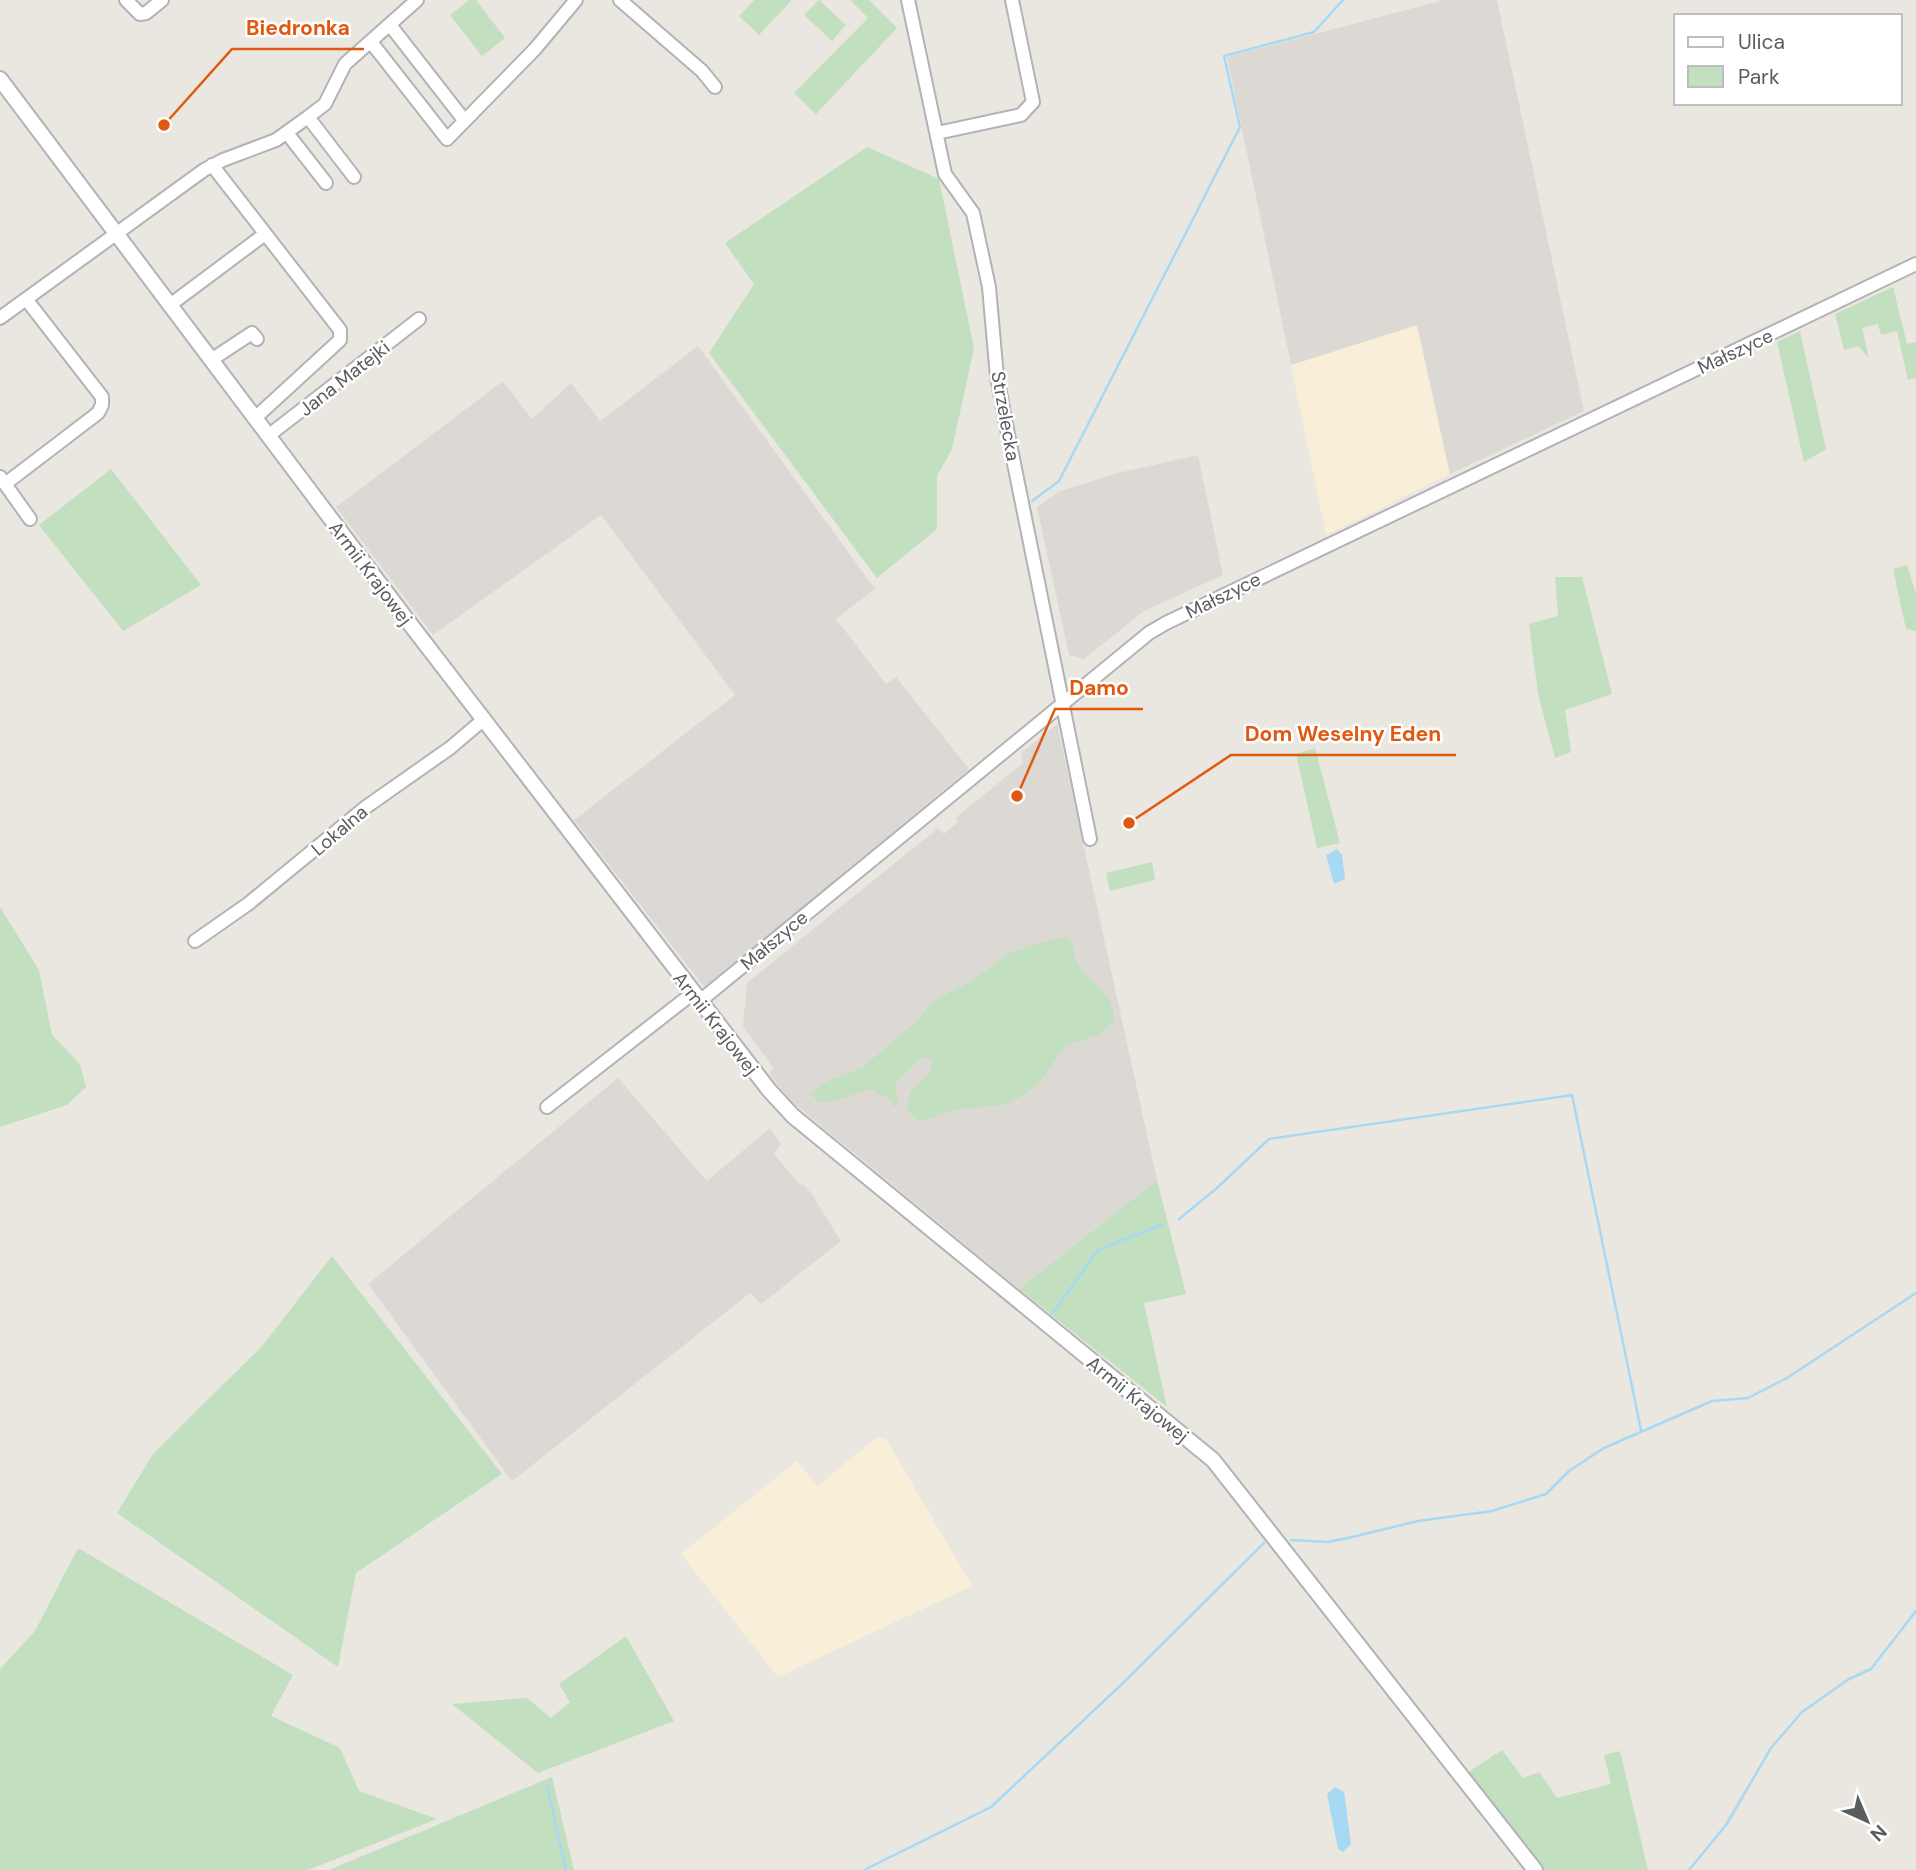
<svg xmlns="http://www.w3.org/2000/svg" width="1916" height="1870" font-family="'DM Sans',sans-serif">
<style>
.commercial{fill:#f9eed7}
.industrial{fill:#dcd9d5}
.green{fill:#c2dfbf}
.water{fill:#a7d8f4}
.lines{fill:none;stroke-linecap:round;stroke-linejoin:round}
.stream{stroke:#a7d8f4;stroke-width:2.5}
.minor-casing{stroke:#b1b3b7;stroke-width:16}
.tertiary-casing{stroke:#b1b3b7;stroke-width:18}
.minor{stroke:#fff;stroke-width:12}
.tertiary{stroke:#fff;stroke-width:14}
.labels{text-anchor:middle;stroke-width:5;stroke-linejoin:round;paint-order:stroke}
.street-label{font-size:19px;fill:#595c5f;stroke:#fff}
.leader{fill:none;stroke:#e15910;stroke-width:2.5}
.callout-dot{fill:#e15910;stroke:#fff;stroke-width:2.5}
.callout-label{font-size:21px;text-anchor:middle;font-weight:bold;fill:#e15910;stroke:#fff;stroke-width:5;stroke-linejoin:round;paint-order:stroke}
</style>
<rect width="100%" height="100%" fill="#eae7e0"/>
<path class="commercial" d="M 1417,325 L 1450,474 L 1326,535 L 1291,365 Z
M 877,1437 L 886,1439 L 972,1586 L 778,1677 L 681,1554 L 797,1461 L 818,1486 Z"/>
<path class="industrial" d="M 1444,0 L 1497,0 L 1584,411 L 1450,474 L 1417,325 L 1291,365 L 1227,57 Z
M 698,346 L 875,589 L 836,619 L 886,684 L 896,677 L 969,769 L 705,988 L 574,820 L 735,695 L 601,515 L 433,635 L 336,507 L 503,381 L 532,419 L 571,383 L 600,421 Z
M 1198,455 L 1223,575 L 1144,611 L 1084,659 L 1069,655 L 1037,507 L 1060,491 L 1118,473 Z
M 1057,724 L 1157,1180 L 1019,1289 L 791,1101 L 769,1074 L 774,1069 L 743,1026 L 747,983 L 938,828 L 944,834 L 958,822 L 955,818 L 1023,763 L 1021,753 Z
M 618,1078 L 707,1181 L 770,1128 L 781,1144 L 774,1154 L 800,1185 L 803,1184 L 811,1193 L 841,1241 L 761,1304 L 750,1293 L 512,1481 L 368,1284 Z"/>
<path class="green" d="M 469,0 L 476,0 L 505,38 L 482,56 L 450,15 Z
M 754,0 L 792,0 L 759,35 L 739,16 Z
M 819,0 L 846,25 L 832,41 L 804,15 Z
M 850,0 L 869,0 L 897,28 L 816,114 L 794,93 L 868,18 Z
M 867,147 L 939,179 L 974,348 L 952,449 L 937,476 L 937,529 L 877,578 L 709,353 L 754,284 L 725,243 Z
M 1893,287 L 1907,344 L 1916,342 L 1916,382 L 1915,378 L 1908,380 L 1897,331 L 1881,335 L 1878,324 L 1862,328 L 1869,358 L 1858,346 L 1844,350 L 1835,314 Z
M 1800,331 L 1826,449 L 1804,462 L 1777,342 Z
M 111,469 L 201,585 L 123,631 L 39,525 Z
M 1907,565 L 1916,594 L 1916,631 L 1906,629 L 1893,569 Z
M 1555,577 L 1582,577 L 1612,694 L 1565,710 L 1571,752 L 1555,758 L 1538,694 L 1529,624 L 1558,616 Z
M 1315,748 L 1340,843 L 1317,848 L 1296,754 Z
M 1152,862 L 1155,880 L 1110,891 L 1106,873 Z
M 0,907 L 39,970 L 52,1035 L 80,1064 L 86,1087 L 67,1105 L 0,1127 Z
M 1061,937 L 1070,938 C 1074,949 1074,962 1082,970 C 1097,988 1114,994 1114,1020 L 1100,1034 L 1065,1046 L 1040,1082 L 1024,1095 L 1004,1105 L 953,1110 L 920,1122 L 907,1110 L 910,1093 L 931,1072 L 931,1061 L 923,1056 L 895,1084 L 898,1102 L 893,1108 L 891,1100 L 869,1089 L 834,1101 L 818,1102 L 810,1093 L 824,1083 L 863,1067 L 918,1020 L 934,1000 L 972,981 L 1011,952 Z
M 1157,1180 L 1186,1294 L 1144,1303 L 1167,1407 L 1019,1289 Z
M 332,1256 L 502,1474 L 356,1573 L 338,1667 L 117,1513 L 153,1454 L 263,1345 Z
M 78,1548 L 293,1675 L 271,1716 L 340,1748 L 359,1791 L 437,1819 L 308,1870 L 0,1870 L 0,1669 L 35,1631 Z
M 626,1636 L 674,1721 L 538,1773 L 452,1704 L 527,1698 L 551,1718 L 570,1702 L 559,1684 Z
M 1502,1750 L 1523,1778 L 1539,1772 L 1557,1798 L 1611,1784 L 1604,1755 L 1620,1751 L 1648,1870 L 1544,1870 L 1464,1775 Z
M 552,1777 L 574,1870 L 329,1870 Z"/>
<path class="water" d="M 1337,849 L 1342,855 L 1345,879 L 1334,884 L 1326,855 Z
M 1335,1787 L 1344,1792 L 1351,1844 L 1343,1852 L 1338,1849 L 1327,1794 Z"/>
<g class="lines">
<path class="stream" d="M 1032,501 L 1059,481 L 1240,127 L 1224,56 L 1314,32 L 1343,0
M 1179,1219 L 1217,1188 L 1269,1139 L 1572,1095 L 1641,1430
M 1052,1314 L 1098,1250 L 1164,1224
M 1291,1540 L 1328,1542 L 1348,1538 L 1418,1521 L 1492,1511 L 1546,1494 L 1569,1471 L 1604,1448 L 1712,1401 L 1748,1398 L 1787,1378 L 1916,1293
M 547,1786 L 566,1870
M 864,1870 L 991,1807 L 1121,1685 L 1264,1543
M 1689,1870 L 1726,1825 L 1771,1748 L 1802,1712 L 1849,1679 L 1871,1669 L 1916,1611"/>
<defs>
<path id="minor" d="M 126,0 L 140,14 L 146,13 L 162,0
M 620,0 L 702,71 L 715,87
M 908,0 L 945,174 L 973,213 L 989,287 L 997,377 L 1008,434 L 1090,839
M 390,25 L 464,120
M 371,42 L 447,139 L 535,49 L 576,0
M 308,117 L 354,177
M 287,133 L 326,183
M 937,133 L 1021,115 L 1033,102 L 1012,0
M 212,165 L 340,330 L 340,340 L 255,418
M 170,305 L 265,234
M 0,318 L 204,170 L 223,160 L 276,140 L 308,117 L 325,104 L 345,64 L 417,0
M 211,360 L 252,333 L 257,339
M 268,436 L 419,319
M 0,477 L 30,519
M 5,484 L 98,413 L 102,405 L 102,397 L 26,299
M 195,941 L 248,904 L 366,807 L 450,748 L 483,720
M 700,1001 L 1149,633 L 1166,623 L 1916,264
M 547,1107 L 693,993"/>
<path id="tertiary" d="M 0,79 L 407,620 L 769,1090 L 793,1116 L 1213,1460 L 1535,1870"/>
</defs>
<use href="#minor" class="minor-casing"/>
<use href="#tertiary" class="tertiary-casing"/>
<use href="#minor" class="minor"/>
<use href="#tertiary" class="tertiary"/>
</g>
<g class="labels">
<g class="street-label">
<text transform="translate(1735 351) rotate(-25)" y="7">Małszyce</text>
<text transform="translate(344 378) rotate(-38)" y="7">Jana Matejki</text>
<text transform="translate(1006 416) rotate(80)" y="7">Strzelecka</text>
<text transform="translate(371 573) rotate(53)" y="7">Armii Krajowej</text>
<text transform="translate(1223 595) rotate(-26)" y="7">Małszyce</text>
<text transform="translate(339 830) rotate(-40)" y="7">Lokalna</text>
<text transform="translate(774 940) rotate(-40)" y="7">Małszyce</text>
<text transform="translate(716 1023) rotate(52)" y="7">Armii Krajowej</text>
<text transform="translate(1138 1399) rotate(39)" y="7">Armii Krajowej</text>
</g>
</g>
<path class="leader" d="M164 125L232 49H364M1017 796L1055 709H1143M1129 823L1231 755H1456"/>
<g class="callout-dot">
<circle cx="164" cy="125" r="7"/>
<circle cx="1017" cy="796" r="7"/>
<circle cx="1129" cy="823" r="7"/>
</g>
<g class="callout-label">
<text x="298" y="35">Biedronka</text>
<text x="1099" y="695">Damo</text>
<text x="1343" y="741">Dom Weselny Eden</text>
</g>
<rect x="1674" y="14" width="228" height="91" fill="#ffffff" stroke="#bdbebf" stroke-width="2"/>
<rect x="1688" y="37" width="35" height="10" fill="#ffffff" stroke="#bdbebf" stroke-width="2"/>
<text x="1738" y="49" font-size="21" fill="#595c5f">Ulica</text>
<rect x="1688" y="66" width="35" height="21" fill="#c2dfbf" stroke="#bdbebf" stroke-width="2"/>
<text x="1738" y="84" font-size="21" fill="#595c5f">Park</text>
<g transform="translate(1867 1821) rotate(136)" stroke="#ffffff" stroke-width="5" paint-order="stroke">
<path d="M0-5L12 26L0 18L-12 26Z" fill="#595c5f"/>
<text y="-10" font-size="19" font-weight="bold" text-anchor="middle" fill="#595c5f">N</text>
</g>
</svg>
